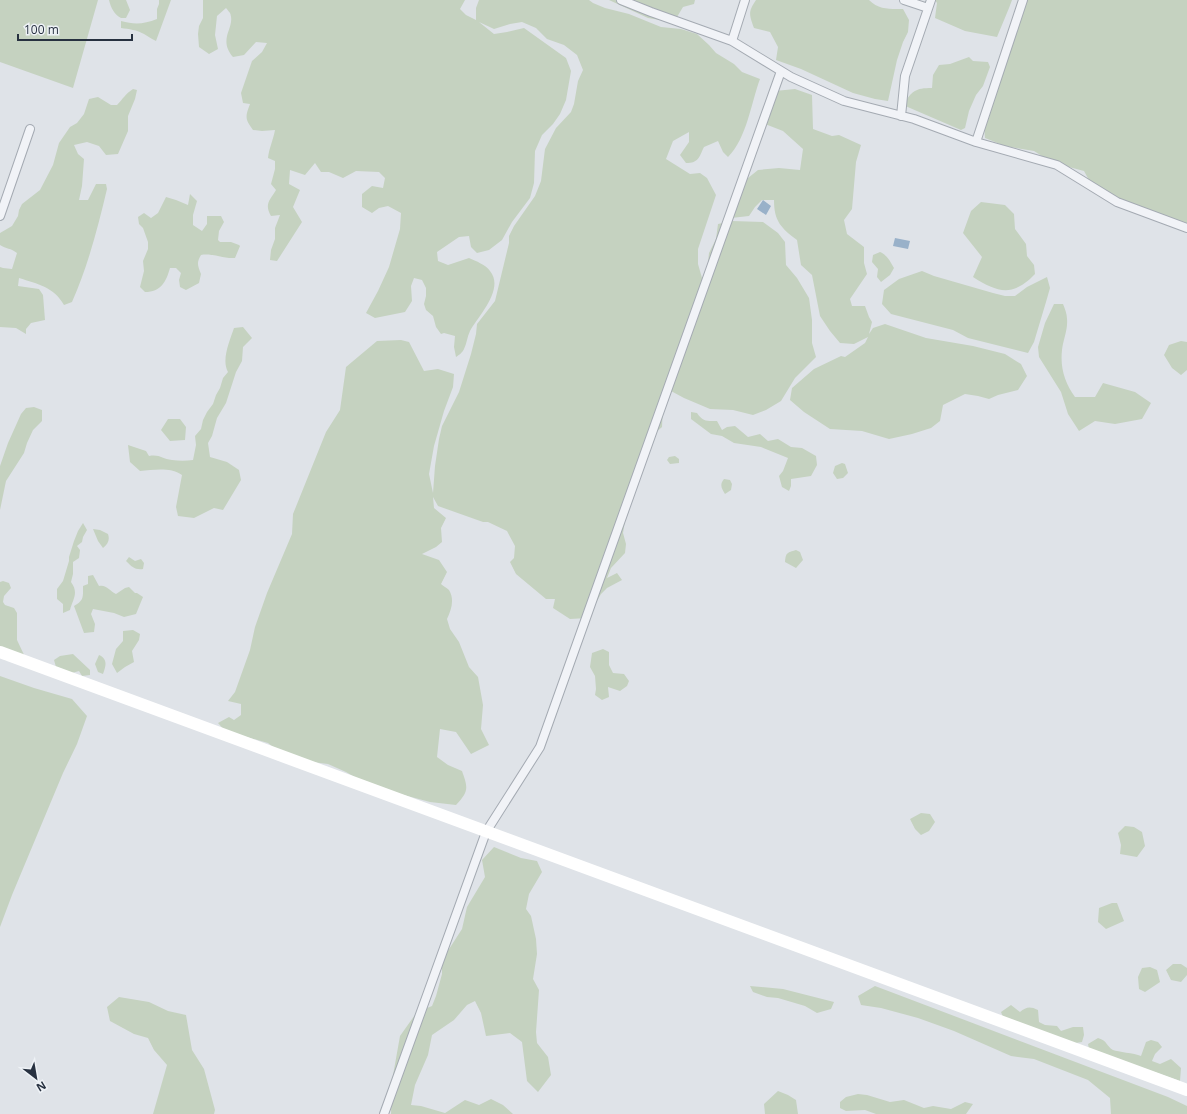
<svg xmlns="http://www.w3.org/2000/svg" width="1187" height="1114" font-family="'Open Sans',sans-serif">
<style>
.green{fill:#c5d2c0}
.water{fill:#99b1c9}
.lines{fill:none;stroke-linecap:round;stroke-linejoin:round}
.street-casing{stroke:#a4aab2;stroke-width:10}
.street{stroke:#f1f3f7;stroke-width:8}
.secondary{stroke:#fff;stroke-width:12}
</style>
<rect width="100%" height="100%" fill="#dfe3e8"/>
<path class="green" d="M 0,0 L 98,0 L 73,88 L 0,62 Z
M 109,0 L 126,0 L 130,10 L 126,18 L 121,18 C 114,14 111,8 109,0 Z
M 159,0 L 171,0 L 156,41 C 151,39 148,36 144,34 C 137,30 129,29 121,28 L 121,21 C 135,25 144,24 157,19 L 157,9 L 159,4 Z
M 203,0 L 465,0 L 460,9 L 466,15 L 476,20 L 476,8 L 479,0 L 589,0 L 593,3 L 605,8 L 629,14 L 661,27 L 681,29 L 697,34 L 709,45 L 716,53 L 734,64 L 742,72 L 760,79 C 751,103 747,138 728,157 L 723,152 L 718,141 L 704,147 C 699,157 699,163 686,163 L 680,155 L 689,142 L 689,132 L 673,141 L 666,159 L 690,174 L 700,173 L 707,178 L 716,195 L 698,249 L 698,264 L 702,278 L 707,272 L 709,253 L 716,239 L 718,224 L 732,221 L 763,222 L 778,233 L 785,242 L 786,265 L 797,278 L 809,298 L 812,320 L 812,343 L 816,357 L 795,378 L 781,401 L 766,410 L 753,415 L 733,410 L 710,409 L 684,398 L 671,391 L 663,406 L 662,427 L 654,434 L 628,503 L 623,533 L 626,544 L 625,553 L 611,568 L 607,578 L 617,573 L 622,580 L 607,588 L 601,594 L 587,618 L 570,619 L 553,608 L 555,599 L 546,599 L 516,574 L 510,562 L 514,558 L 515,546 L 507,531 L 488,522 L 483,522 L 438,506 L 433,497 L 434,508 L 446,518 L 441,528 L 442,542 L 436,547 L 422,554 L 439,560 L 447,572 L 441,584 C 443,586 447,588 449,590 C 455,600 451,610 447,619 L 450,629 L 459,642 L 469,667 L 478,677 L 483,705 L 481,729 L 489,745 L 471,754 L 456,732 L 440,729 L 437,757 L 448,765 L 462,771 C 468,788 469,791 456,805 L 430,802 L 400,794 L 358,779 L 346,772 L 328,764 L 312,762 L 279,752 L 268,743 L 225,731 L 218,723 L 229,717 L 234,720 L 241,715 L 241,704 L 228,701 L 235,692 L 250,650 L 255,627 L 267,593 L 292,534 L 293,514 L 326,432 L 340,410 L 346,367 L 377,341 L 401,340 L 409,342 L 424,371 L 438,369 L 454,374 L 453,387 L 444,411 L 434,446 L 429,474 L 433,493 L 435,466 L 439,439 L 442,426 L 459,392 L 471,354 L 476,334 L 477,324 L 495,301 L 509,243 L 509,236 L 514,226 L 535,196 L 541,181 L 545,149 L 556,128 L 571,112 L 574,104 L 578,81 L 583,70 L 577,55 L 564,45 L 547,39 L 536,28 L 522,22 L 510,24 L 494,29 L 479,22 L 494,34 L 507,32 L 524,28 L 566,58 L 571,71 L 566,100 L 560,114 L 553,124 L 542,135 L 535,151 L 534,183 L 530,198 L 512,222 L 502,240 L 489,250 L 477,253 L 471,247 L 469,236 L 459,237 L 437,252 L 438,261 L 448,265 L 469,258 C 476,261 486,265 490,271 C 505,289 478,316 470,331 C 467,337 467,343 464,349 C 463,352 459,355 456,357 L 454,347 L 455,336 L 444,333 L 441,334 L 436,327 L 433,316 L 426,310 L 424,304 L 426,296 L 426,288 L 422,280 L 414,278 L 411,286 L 412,301 L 405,312 L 375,318 L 366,313 L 378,291 L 389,267 L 400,229 L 401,213 L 388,206 L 379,208 L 372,213 L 362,207 L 362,194 L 372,186 L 383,188 L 385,178 L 379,172 L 356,171 L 343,178 L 329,172 L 321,172 L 315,163 L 305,175 L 290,170 L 289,184 L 300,190 L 293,207 L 302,222 L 277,261 L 270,260 L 271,250 L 275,239 L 275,228 L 280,215 L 271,216 C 264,204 270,200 276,190 L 271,184 L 275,169 L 275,161 L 268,158 C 269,148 273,141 275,130 L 262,131 L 253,130 C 245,119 245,117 250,104 L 243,103 L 241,93 L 252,61 L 262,52 L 267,43 L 256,42 L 244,55 L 233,57 C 217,38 236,28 230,13 C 230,13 226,8 226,8 L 217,16 L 215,35 L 218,49 L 209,54 L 199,47 L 198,34 L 199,26 L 203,18 Z
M 609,0 L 695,0 L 694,4 L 683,7 L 677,17 L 660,20 L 648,18 Z
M 756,0 L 869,0 C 879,10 890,9 903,9 L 909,20 L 908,32 L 903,42 L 897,60 L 888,101 L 875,99 L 853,93 L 801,69 L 776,60 L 778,47 L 770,32 L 754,28 C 749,14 748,12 756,0 Z
M 935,0 L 1012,0 L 1009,8 L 997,37 L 965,31 L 935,18 L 937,3 Z
M 1025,0 L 1187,0 L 1187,223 L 1183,223 L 1108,194 L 1090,182 L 1084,171 L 1069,167 L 1045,158 L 1034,151 L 1005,146 L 985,138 L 984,124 Z
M 969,57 L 973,61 L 988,62 L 990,67 L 983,86 L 976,95 L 969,111 L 965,128 L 961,130 L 903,105 C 912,91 915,88 932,88 L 933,75 L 939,65 L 950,64 Z
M 133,89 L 137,90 L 135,99 L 128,116 L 128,131 L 118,154 L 106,155 L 99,146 L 87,142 L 74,145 L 78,154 L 84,159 L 82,186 L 79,200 L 88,200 L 96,184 L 106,184 L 107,189 C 98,227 88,266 72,302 L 64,305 C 54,287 38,284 19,278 L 18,286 L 39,289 L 43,295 L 45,320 L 31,323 L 26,329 L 26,334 L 16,328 L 0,327 L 0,267 L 3,268 L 12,269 L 17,253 C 11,248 6,249 0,245 L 0,233 L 12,226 L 18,216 L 19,210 L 22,204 L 40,190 L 53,165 L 59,143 L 70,127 L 77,123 L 84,114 L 89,99 L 98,97 L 111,105 L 117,105 C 123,99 125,94 133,89 Z
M 795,89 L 812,95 L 813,129 L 832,136 L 839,135 L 861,145 L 856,162 L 852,209 L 844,220 L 847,234 L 864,247 L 864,263 L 867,274 L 850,299 L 852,306 L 865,306 L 869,317 L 872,322 L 869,334 L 873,328 L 885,324 L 926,338 L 973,346 L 1005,354 L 1021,364 L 1027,376 L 1018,390 L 998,395 L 989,399 L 978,396 L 965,394 L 943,405 L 940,421 L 931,428 L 912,434 L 889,439 L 862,431 L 830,429 L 804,412 L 790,400 L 792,388 L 814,369 L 841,356 L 845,357 L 865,343 L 868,337 L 854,344 L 840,343 L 830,331 L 820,316 L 812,275 L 801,265 L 797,240 C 781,228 774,221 774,200 L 762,200 L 755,207 L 749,216 L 731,218 L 743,182 L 758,170 L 779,168 L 800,170 L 803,149 L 783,131 L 765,124 L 775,91 Z
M 190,194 L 197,201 L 193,215 L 193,225 L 202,231 L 207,224 L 207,216 L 221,216 L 224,222 L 219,231 L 218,240 L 220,242 L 231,242 L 239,245 L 240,246 L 235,258 C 224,259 212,253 201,255 C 196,263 198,266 201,274 L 199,283 L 186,290 L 180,287 L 179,280 L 181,273 L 176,268 L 170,268 C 166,282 161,292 145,292 L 140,287 L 144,271 L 143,261 L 148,249 L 148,242 L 143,228 L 139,224 L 138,217 L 144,213 L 151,218 L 158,213 L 166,197 L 176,200 L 188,205 Z
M 981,202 L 1005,205 L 1014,214 L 1015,229 L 1026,244 L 1027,256 L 1034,265 L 1035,274 C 1013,297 998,293 973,277 L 982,257 L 963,233 L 971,211 Z
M 880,252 C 887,255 890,261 894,268 L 890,275 L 881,282 L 877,277 L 878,269 L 872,262 L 873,255 Z
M 922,271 L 934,276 L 993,293 L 1005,296 L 1015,296 L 1027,287 L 1047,277 L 1050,288 L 1046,302 L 1034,342 L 1028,353 L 968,338 L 953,330 L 891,314 L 882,304 L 884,290 L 899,279 Z
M 1054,304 L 1063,304 C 1065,309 1067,314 1067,319 C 1068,330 1063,340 1062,350 C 1060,368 1065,383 1075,397 L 1095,397 L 1103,383 L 1135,392 L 1151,403 L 1142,419 L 1115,424 L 1095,421 L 1079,431 L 1068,414 L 1061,392 L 1039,357 L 1038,347 L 1045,323 Z
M 243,327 L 252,338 L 243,347 L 242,361 L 236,372 L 226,403 L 217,418 L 212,436 L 208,443 L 210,457 L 227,462 L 239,470 L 241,480 L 223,510 L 214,508 L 194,518 L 178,516 L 176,507 L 182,475 C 170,467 154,470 140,471 L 130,462 L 128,445 L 146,451 L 149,456 C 160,454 162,459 172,460 C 179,461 186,461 193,460 L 196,445 L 195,436 L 201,429 L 203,420 L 207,412 L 213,404 L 216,395 L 220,388 L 223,378 L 228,372 C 221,360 230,340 234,328 Z
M 1181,341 L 1187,342 L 1187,370 L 1181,375 L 1172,368 L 1164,355 L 1169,345 Z
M 34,407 L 42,410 L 42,421 L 33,430 L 27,443 L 24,453 L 6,481 L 0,510 L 0,466 L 8,443 L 21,414 L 26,408 Z
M 691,412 L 697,413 C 703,422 707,421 717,421 L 722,430 L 727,427 L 735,426 L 748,437 L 760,434 L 768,441 L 778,439 L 791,447 L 802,448 L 816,456 L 817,465 L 811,476 L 791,479 L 791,486 L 789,491 L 782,487 L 779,476 L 783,471 L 788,458 L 761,447 L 734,443 L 722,436 L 711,434 L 691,419 Z
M 168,419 L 180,419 L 186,427 L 185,440 L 170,441 L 161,430 Z
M 675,456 L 679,459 L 679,463 L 670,464 L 667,460 L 669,457 Z
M 842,463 L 845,464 L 848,473 L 843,478 L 837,479 L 833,473 L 835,466 Z
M 724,479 L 730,480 L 732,484 L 731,490 L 725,494 C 722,489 719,485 724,479 Z
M 83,523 L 87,530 L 83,537 L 82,542 L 77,546 L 80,550 L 79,558 L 73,562 L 73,574 L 71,582 C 79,593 73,599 70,610 L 63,613 L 63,604 L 57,599 L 57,589 L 63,581 L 69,561 L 69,557 L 74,541 L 78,531 Z
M 93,529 L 100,530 L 108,534 C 110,540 108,544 103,548 L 98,541 Z
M 796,550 L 800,552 L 803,560 L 796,568 L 785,562 C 786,552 787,553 796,550 Z
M 129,557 L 135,561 L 141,559 L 144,563 L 143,569 C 135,570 132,567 126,561 Z
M 93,575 L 99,586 C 106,584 110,591 116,594 L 125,588 L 129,587 L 135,593 L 137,593 L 143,597 L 136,614 L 124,617 L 114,613 L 93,609 L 91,614 L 95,624 L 94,632 L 84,633 L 74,606 C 84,600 83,597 83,586 L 88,584 L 88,576 Z
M 3,581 L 9,583 L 11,588 L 4,596 L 3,602 L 5,605 L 14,608 L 17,613 L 17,640 L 26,659 L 17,662 L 4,660 L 5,651 L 0,646 L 0,582 Z
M 133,630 L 140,634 L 139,640 L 132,651 L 134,662 L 125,667 L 117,673 L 112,664 L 116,649 L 123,641 L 123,631 Z
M 603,649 L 609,652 L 609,665 L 613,673 L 624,674 L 629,681 L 627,686 L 620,691 L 608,687 L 609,697 L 602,700 L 595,695 L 596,689 L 595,676 L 590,667 L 592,653 Z
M 73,654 L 90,670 L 90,675 L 82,676 L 79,671 L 72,673 L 56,667 L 54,660 L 60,656 Z
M 99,655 C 108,659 106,666 103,674 L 98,672 L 95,664 Z
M 0,676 L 34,688 L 72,699 L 87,716 L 77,744 L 63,773 L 12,895 L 0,927 Z
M 921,813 L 930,814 L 935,822 L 929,831 L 921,835 L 915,829 L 910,819 Z
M 1125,826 L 1134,827 L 1142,832 L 1145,846 L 1137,857 L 1120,854 L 1121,845 L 1118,833 Z
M 494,847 L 521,858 L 537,861 L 542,872 L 529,894 L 526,909 L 531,916 L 536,939 L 537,954 L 533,979 L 539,990 L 536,1032 L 537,1043 L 548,1057 L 551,1075 L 538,1092 L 527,1081 L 522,1042 L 510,1033 L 486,1036 L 481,1013 L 475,1001 L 467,1005 L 454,1020 L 432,1035 L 428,1055 L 415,1085 L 411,1105 L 421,1106 L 445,1113 L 465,1100 L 479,1105 L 491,1099 L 503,1105 L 513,1114 L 391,1114 L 392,1081 L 400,1036 L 417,1012 L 432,1006 L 436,996 L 442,974 L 442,960 L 462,929 L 467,907 L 485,877 L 482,860 Z
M 1112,903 L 1117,903 L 1124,921 L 1106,929 L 1098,922 L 1099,908 Z
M 1173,964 L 1181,964 L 1187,968 L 1187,975 L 1181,982 L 1171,980 L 1166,970 Z
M 1150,967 L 1157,970 L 1160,982 L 1145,992 L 1139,989 L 1138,977 L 1142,968 Z
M 750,986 L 783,989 L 834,1002 L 831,1009 L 817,1013 L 805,1006 L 778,998 L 767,997 L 753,992 Z
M 875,986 L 1168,1097 L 1187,1106 L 1187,1114 L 1111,1114 L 1110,1098 L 1088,1080 L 1034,1059 L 1011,1056 L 954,1031 L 918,1018 L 881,1008 L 861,1005 L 858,996 Z
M 119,997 L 149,1002 L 168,1011 L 186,1015 L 192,1050 L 204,1069 L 215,1110 L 214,1114 L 153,1114 L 167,1065 L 154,1050 L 148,1038 L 134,1034 L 110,1021 L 107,1007 Z
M 1011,1005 L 1020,1012 C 1026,1007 1030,1006 1038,1010 L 1039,1022 L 1045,1025 L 1057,1026 L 1061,1031 L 1073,1027 L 1083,1027 L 1084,1035 L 1082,1042 L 1069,1044 L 1003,1017 L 1001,1012 Z
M 1098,1038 C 1108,1041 1106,1046 1113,1050 C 1118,1052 1134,1053 1141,1056 L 1146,1042 L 1151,1040 L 1158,1042 L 1162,1047 L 1155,1054 L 1152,1061 L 1160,1064 L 1171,1059 L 1181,1068 L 1180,1081 L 1089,1049 L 1088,1044 Z
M 778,1091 L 788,1095 L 796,1100 L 798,1114 L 765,1114 L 764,1104 Z
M 858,1094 L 867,1095 L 890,1102 L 904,1100 L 924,1108 L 933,1106 L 951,1109 L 965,1102 L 973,1104 L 966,1114 L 876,1114 L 865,1110 L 846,1111 L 840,1108 L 840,1102 L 846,1097 Z"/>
<path class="water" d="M 763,200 L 771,206 L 766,215 L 757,209 Z
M 895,238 L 910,241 L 908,249 L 893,246 Z"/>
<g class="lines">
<defs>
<path id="street" d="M 621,0 L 651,12 L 732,41
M 745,0 L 732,41 L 791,77 L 844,101 L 914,119 L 976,142 L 1057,165 L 1117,202 L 1187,228
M 904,0 L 928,8
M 901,116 L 905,76 L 931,0
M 976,142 L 1023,0
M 0,216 L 30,129
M 384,1114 L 486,832 L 540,747 L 781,71"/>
</defs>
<use href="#street" class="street-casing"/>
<use href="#street" class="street"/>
<path class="secondary" d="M 0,652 L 1187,1090"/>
</g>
<g transform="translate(36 1078) rotate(149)" stroke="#eef2f6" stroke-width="3" paint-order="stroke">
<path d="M0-3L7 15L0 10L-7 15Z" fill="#273140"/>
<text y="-6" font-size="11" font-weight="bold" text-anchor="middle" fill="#273140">N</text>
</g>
<path d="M18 34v6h114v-6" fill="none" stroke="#273140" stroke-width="2"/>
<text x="24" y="34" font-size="12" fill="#273140" stroke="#eef2f6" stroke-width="3" paint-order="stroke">100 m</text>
</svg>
